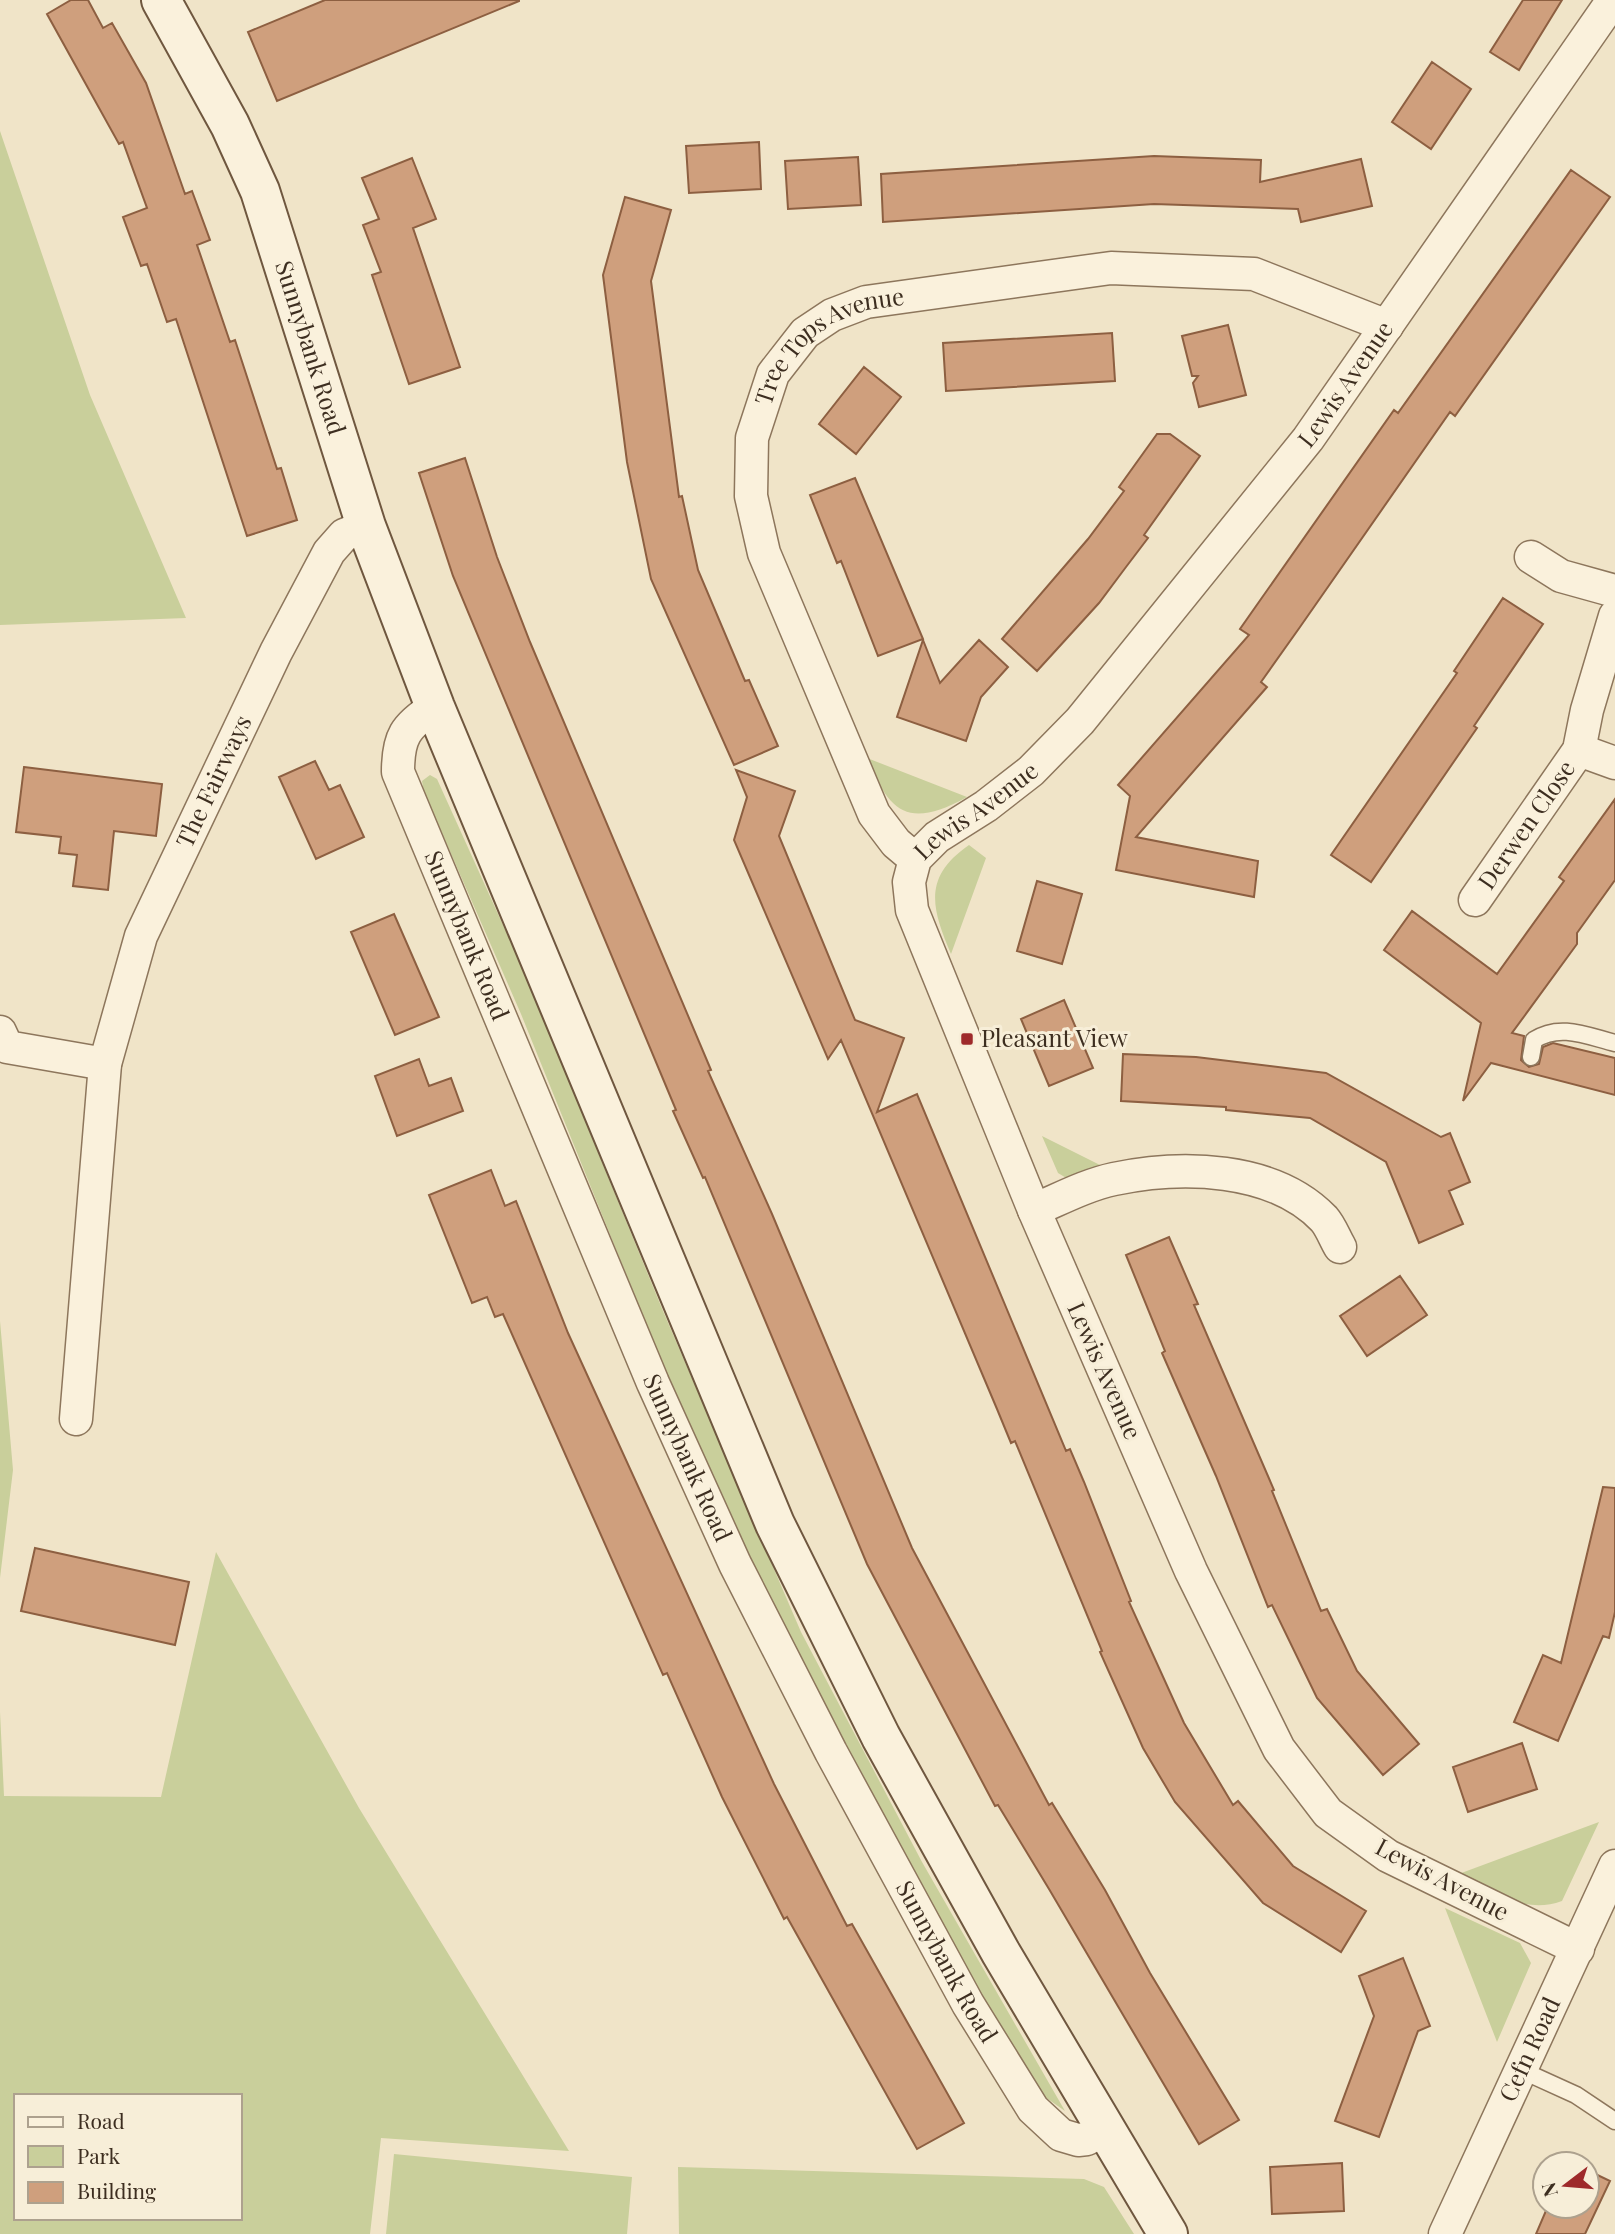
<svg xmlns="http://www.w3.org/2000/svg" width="1615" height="2234" font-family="'Playfair Display',serif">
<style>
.green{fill:#c9cf9b;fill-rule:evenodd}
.building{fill:#cf9f7d;stroke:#8d5f41;stroke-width:2}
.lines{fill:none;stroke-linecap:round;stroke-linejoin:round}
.lane-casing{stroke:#8d765c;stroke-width:19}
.street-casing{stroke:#8d765c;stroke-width:35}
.secondary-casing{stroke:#6f573f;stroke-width:42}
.lane{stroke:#faf1dc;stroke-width:16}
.street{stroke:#faf1dc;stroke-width:32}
.secondary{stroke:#faf1dc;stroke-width:38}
.poi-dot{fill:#9e2a2b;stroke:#f7eed8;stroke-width:2.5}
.labels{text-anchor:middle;stroke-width:6;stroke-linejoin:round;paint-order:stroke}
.street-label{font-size:24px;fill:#3d2e20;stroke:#f7eed8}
.poi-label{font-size:24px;fill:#3d2e20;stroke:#f7eed8;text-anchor:start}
</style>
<rect width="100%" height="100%" fill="#f0e4c8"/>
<path class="green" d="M 0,131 L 90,395 L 186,618 L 0,625 Z
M 867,758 L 967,797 C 909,829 890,814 867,758 Z
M 430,775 L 437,779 L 522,967 L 663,1311 L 801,1632 L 922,1862 L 1065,2111 L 1045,2097 L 994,2022 L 917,1885 L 716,1497 L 521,1014 L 424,792 L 422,781 Z
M 969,845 L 986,858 L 951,954 C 931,907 923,877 969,845 Z
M 1042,1136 L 1102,1166 L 1068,1179 L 1058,1173 Z
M 0,1321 L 13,1470 L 0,1578 Z
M 216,1552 L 359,1808 L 569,2151 L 381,2138 L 370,2234 L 0,2234 L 0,1712 L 4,1796 L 161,1797 ZM 16,2096 L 240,2096 L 240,2218 L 16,2218 Z
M 1599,1822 L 1562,1901 C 1524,1915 1490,1891 1456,1875 Z
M 1445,1908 L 1520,1943 L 1531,1963 L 1497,2042 Z
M 394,2154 L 632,2177 L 627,2234 L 386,2234 Z
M 678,2167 L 1084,2179 L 1104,2187 L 1134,2234 L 679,2234 Z"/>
<path class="building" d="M 71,0 L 88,0 L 103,28 L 112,23 L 146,83 L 185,194 L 192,191 L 210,240 L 197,245 L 230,342 L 235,340 L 277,469 L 281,468 L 297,520 L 247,536 L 176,319 L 167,322 L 147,264 L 141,266 L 123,217 L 147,208 L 123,142 L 119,144 L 47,14 Z
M 325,0 L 519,0 L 519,1 L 277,101 L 248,32 Z
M 1523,0 L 1562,0 L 1519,70 L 1490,52 Z
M 1432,62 L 1471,89 L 1431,149 L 1392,122 Z
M 759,142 L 761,189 L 689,193 L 686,146 Z
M 1154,156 L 1261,160 L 1260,182 L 1361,159 L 1372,206 L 1301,222 L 1298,209 L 1154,204 L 883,222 L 881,174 Z
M 858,157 L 861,205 L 788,209 L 785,161 Z
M 412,158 L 436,219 L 413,228 L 460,367 L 409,384 L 372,275 L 381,272 L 363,225 L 379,219 L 362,178 Z
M 1571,170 L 1610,197 L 1455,416 L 1450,412 L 1300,627 L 1261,682 L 1267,687 L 1136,837 L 1258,861 L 1254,897 L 1116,870 L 1130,796 L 1118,785 L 1249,635 L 1240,629 L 1261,599 L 1394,410 L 1398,413 Z
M 625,197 L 671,210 L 651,281 L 679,497 L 682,496 L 698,570 L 745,681 L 749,680 L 778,746 L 734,765 L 651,579 L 627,462 L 603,275 Z
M 1228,325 L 1246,395 L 1199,407 L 1193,383 L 1198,376 L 1192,376 L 1182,336 Z
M 1112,333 L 1115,381 L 946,391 L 943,343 Z
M 864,367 L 901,397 L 856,454 L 819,424 Z
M 1157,434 L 1170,434 L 1200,456 L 1144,535 L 1148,538 L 1126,567 L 1099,603 L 1037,671 L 1002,639 L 1088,539 L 1124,491 L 1119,487 Z
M 465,458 L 497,557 L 530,642 L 711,1070 L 708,1071 L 772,1214 L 912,1548 L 1049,1805 L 1052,1803 L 1105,1890 L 1150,1973 L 1239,2120 L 1199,2144 L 1049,1889 L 998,1805 L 995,1806 L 867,1564 L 705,1177 L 703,1178 L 673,1111 L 676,1110 L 453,576 L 419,473 Z
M 855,478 L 923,639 L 878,656 L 841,561 L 837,563 L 810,495 Z
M 1503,598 L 1543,624 L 1474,726 L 1477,728 L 1371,882 L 1331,855 L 1457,673 L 1454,671 Z
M 923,640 L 940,683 L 979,640 L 1008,667 L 981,697 L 966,741 L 897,717 Z
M 315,761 L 329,790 L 340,785 L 364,837 L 316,859 L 279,777 Z
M 24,767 L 162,784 L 156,836 L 114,831 L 108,890 L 73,886 L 77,855 L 59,853 L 61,837 L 16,832 Z
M 736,770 L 795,791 L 779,836 L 855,1020 L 904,1038 L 877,1112 L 917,1094 L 1066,1451 L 1070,1449 L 1084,1482 L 1131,1601 L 1129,1602 L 1184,1723 L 1233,1805 L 1238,1801 L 1293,1866 L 1366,1911 L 1341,1952 L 1263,1903 L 1175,1802 L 1143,1748 L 1100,1652 L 1102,1651 L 1015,1441 L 1011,1443 L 997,1409 L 841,1040 L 828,1059 L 734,840 L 747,797 Z
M 1615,799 L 1615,880 L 1577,933 L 1577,944 L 1512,1033 L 1524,1036 L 1521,1060 L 1529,1067 L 1539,1064 L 1543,1047 L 1553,1043 L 1615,1058 L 1615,1095 L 1491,1063 L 1463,1101 L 1481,1023 L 1384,950 L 1412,911 L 1497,974 L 1564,881 L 1559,877 Z
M 1037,881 L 1082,894 L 1062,964 L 1017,951 Z
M 394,914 L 439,1017 L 395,1035 L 351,932 Z
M 1064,1000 L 1093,1068 L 1049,1086 L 1021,1019 Z
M 1123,1054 L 1196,1057 L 1326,1073 L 1441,1137 L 1450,1133 L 1470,1182 L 1449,1191 L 1463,1224 L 1419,1243 L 1386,1162 L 1310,1118 L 1226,1110 L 1226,1107 L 1121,1101 Z
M 419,1059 L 429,1086 L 451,1078 L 463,1111 L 397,1136 L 375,1076 Z
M 491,1170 L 505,1206 L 516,1201 L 568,1333 L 774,1784 L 847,1926 L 852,1924 L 964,2123 L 917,2149 L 787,1917 L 784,1919 L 722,1797 L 667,1673 L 663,1675 L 503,1314 L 495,1317 L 487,1297 L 472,1303 L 429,1195 Z
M 1169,1237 L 1198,1304 L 1194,1305 L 1274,1490 L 1272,1491 L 1321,1611 L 1327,1609 L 1357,1671 L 1419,1744 L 1383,1775 L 1317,1698 L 1272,1605 L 1268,1607 L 1216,1476 L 1162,1353 L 1165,1351 L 1126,1255 Z
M 1400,1276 L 1427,1315 L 1367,1356 L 1340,1316 Z
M 1603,1487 L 1615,1488 L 1615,1612 L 1609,1638 L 1603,1636 L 1558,1741 L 1514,1722 L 1543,1655 L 1561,1663 Z
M 35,1548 L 189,1582 L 175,1645 L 21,1611 Z
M 1522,1743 L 1537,1789 L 1468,1812 L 1453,1767 Z
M 1403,1958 L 1430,2026 L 1418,2031 L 1379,2137 L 1335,2121 L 1374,2016 L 1359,1976 Z
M 1342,2163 L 1344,2211 L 1272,2214 L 1270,2167 Z
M 1587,2170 L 1610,2181 L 1585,2234 L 1536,2234 L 1548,2206 L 1587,2206 Z"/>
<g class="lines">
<defs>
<path id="lane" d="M 1531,1057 L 1534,1040 C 1560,1023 1587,1036 1615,1043
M 1521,2070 L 1576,2095 L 1615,2121"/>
<g id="street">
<path d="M 1531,557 L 1561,576 L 1615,591"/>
<path id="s1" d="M 435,707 C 405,726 398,737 398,772 L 653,1383 L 735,1564 L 831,1752 L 968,2004 L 1033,2109 L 1061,2135 L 1078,2140 L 1087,2139 L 1107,2128"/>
<path d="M 1579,750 L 1615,763"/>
<path id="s2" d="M 915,859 L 896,843 L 874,814 L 764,553 L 751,496 L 752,438 L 773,374 L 805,333 L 832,315 L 866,302 L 1111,268 L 1254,274 L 1387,326"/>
<path id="s3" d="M 1475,900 L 1579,750 L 1587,710 L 1615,616"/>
<path d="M 0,1032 L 7,1047 L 105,1064"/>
<path d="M 1034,1210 C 1060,1199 1086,1185 1114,1179 C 1181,1165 1273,1166 1324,1219 C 1331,1227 1335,1239 1340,1247"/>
<path id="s4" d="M 76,1419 L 105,1064 L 141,936 L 276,652 L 329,552 L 344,535 L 366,526"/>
<path id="s5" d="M 1578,1949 L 1388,1856 L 1328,1813 L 1279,1749 L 1191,1571 L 1034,1210 L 912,910 L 909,882 L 915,859 L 937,837 L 986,806 L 1031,771 L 1080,721 L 1308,439 L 1613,0"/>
<path id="s6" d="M 1445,2234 L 1615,1866"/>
</g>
<g id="secondary">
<path id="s7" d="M 161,0 L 230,125 L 260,191 L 366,526 L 435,707 L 775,1524 L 881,1737 L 1001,1953 L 1168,2234"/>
</g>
</defs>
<use href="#lane" class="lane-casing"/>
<use href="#street" class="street-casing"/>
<use href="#secondary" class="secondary-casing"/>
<use href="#lane" class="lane"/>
<use href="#street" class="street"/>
<use href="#secondary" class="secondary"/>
</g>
<rect class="poi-dot" x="960" y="1032" width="14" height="14" rx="3.5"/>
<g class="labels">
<g class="street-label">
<text dy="8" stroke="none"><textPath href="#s7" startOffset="380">Sunnybank Road</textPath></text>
<text dy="8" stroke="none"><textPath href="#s2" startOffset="592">Tree Tops Avenue</textPath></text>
<text dy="8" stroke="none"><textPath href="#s5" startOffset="1979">Lewis Avenue</textPath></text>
<text dy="8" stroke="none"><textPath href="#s4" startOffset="660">The Fairways</textPath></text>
<text dy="8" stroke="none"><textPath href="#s5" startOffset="1412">Lewis Avenue</textPath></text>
<text dy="8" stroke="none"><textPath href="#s3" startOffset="91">Derwen Close</textPath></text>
<text dy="8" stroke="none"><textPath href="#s1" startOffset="257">Sunnybank Road</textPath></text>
<text transform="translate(1104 1371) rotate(66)" y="8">Lewis Avenue</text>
<text dy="8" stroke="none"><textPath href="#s1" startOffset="824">Sunnybank Road</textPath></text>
<text transform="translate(1442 1880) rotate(28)" y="8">Lewis Avenue</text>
<text dy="8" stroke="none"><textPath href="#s1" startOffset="1391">Sunnybank Road</textPath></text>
<text dy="8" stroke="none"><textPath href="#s6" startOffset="203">Cefn Road</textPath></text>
</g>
<g class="poi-label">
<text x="981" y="1047">Pleasant View</text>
</g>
</g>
<rect x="14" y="2094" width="228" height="126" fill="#f7eed8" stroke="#ada18e" stroke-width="2"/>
<rect x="28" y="2117" width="35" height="10" fill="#faf1dc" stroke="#ada18e" stroke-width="2"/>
<text x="77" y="2129" font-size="21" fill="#3d2e20">Road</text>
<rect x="28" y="2146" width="35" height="21" fill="#c9cf9b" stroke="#ada18e" stroke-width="2"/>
<text x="77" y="2164" font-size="21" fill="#3d2e20">Park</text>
<rect x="28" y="2182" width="35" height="21" fill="#cf9f7d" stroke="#ada18e" stroke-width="2"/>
<text x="77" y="2199" font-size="21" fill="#3d2e20">Building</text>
<g transform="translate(1566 2185) rotate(254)"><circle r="33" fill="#f7eed8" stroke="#ada18e" stroke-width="2"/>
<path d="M0-5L12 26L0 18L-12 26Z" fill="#9e2a2b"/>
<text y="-10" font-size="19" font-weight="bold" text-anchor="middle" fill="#3d2e20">N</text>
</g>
</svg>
